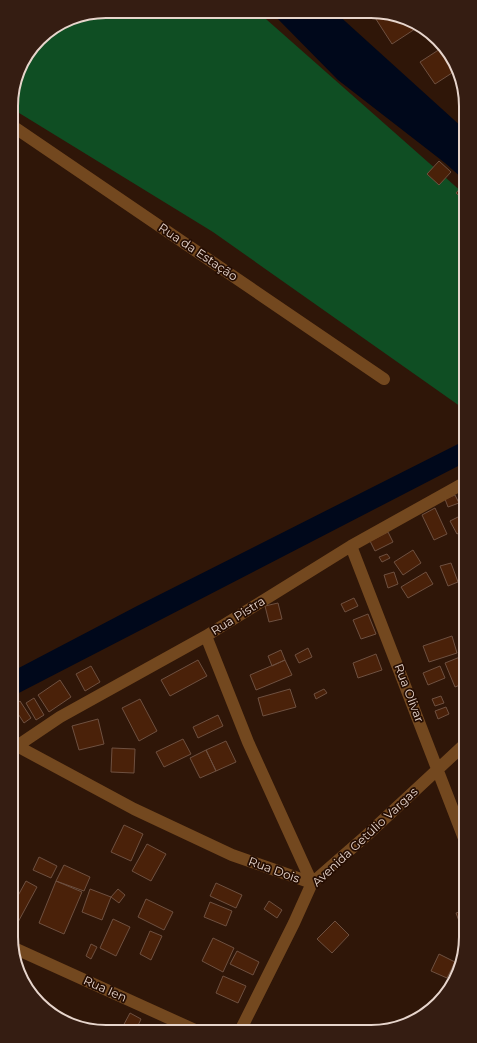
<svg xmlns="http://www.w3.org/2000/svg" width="477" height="1043" font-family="Montserrat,sans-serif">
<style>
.forest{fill:#0f4e23}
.water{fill:#00081b}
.building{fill:#4a2109;stroke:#6e5040}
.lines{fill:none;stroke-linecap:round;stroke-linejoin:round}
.minor{stroke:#73481f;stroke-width:12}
.labels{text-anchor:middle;stroke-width:3.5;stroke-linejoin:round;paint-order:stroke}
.street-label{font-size:12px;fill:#e7d5cc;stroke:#250d02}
.rim{fill:none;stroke:#e7d5cc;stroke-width:2}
</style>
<rect width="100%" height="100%" fill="#2f1608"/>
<path class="forest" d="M 106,11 L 258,12 L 463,193 L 464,409 L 213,232 L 11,108 L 11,100 L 21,64 L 43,35 L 70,18 Z"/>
<path class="water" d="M 271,12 L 335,12 L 463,128 L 463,179 L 445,163 L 338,80 Z
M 464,441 L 464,463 L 13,696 L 13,671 L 137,606 Z"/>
<path class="building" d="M 372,13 L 389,13 L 412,24 L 415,29 L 392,44 Z
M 439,43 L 458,74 L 457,75 L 437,44 Z
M 440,49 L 455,71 L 435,84 L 420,62 Z
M 439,161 L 451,172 L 439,185 L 427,174 Z
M 463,185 L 463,199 L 456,193 Z
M 455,495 L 459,503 L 448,507 L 445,499 Z
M 435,508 L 447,534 L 434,540 L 422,515 Z
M 460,516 L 464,524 L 464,530 L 457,534 L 450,521 Z
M 388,532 L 393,542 L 375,551 L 370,541 Z
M 413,550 L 421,563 L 403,575 L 394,562 Z
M 387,554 L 390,558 L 382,562 L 379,557 Z
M 451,563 L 458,582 L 448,586 L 440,566 Z
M 394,572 L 398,584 L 388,588 L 384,575 Z
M 426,572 L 433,584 L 408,598 L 401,587 Z
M 354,598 L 358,606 L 345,612 L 341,604 Z
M 278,603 L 282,619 L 269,622 L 265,606 Z
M 368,614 L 376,634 L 361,639 L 353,620 Z
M 452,636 L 457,653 L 429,662 L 423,646 Z
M 308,648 L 312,657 L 299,663 L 295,655 Z
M 281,650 L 285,660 L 272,666 L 268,656 Z
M 376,654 L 382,670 L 358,678 L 353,663 Z
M 465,655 L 465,683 L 455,687 L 445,663 Z
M 198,660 L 207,676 L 170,696 L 161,680 Z
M 285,660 L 292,675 L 256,690 L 250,675 Z
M 91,666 L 100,682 L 85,691 L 76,674 Z
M 440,666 L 445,678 L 428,685 L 423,673 Z
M 60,680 L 71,697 L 49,712 L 38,695 Z
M 290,689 L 296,707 L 263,716 L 258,698 Z
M 324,689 L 327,693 L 316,699 L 314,694 Z
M 441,696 L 444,703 L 435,706 L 432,699 Z
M 34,698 L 44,715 L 36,720 L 26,703 Z
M 140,699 L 157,731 L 139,741 L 122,708 Z
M 20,701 L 31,718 L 24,723 L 13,706 Z
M 446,707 L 449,714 L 438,719 L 435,711 Z
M 218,715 L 223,726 L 198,738 L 193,727 Z
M 98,719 L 104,744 L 79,750 L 72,726 Z
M 183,739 L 191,754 L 164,767 L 156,752 Z
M 226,741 L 236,762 L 216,771 L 206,750 Z
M 112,748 L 135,749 L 134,773 L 111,772 Z
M 206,750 L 216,771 L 200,778 L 190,758 Z
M 465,770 L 465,785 L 461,771 Z
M 124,825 L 143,834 L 131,861 L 111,852 Z
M 147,844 L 166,854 L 151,881 L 132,871 Z
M 39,857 L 57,866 L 51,878 L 33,870 Z
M 64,865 L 90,877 L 84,891 L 56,881 Z
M 26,881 L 37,887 L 17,924 L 14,922 L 14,903 Z
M 56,881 L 82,892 L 64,934 L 39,923 Z
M 216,883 L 242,895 L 236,908 L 210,896 Z
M 90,889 L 111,897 L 102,920 L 82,912 Z
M 118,889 L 125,895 L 119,903 L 111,897 Z
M 146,899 L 173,912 L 164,930 L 138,917 Z
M 269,901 L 282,910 L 277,918 L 264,909 Z
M 210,902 L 232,911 L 226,926 L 204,917 Z
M 466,910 L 466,927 L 462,929 L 456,913 Z
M 113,919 L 130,927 L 116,956 L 100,948 Z
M 335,921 L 349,935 L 332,953 L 317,939 Z
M 466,927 L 466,940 L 462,929 Z
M 150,931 L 162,936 L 151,960 L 140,954 Z
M 213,938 L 234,948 L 223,972 L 202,961 Z
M 91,944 L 97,947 L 91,959 L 86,956 Z
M 237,951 L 259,962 L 253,975 L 230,964 Z
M 439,954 L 455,962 L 447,978 L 431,971 Z
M 223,976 L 246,986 L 238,1003 L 216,993 Z
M 130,1013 L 141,1019 L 136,1030 L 126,1030 L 122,1028 Z"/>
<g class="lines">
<path class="minor" d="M 11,125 L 384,379
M 351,546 L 465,841
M 206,636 L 248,742 L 312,883
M 17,746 L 134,809 L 232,855 L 312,883
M 14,751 L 17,746 L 60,717 L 206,636 L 351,546 L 464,483
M 14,948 L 195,1030
M 241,1029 L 294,923 L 312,883 L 367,835 L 465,744"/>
</g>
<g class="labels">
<g class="street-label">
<text transform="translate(198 252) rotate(34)" y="4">Rua da Estação</text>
<text transform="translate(238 616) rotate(-32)" y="4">Rua Pistra</text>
<text transform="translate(409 693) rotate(69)" y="4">Rua Olivar</text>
<text transform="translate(365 837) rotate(-43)" y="4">Avenida Getúlio Vargas</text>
<text transform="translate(274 870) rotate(20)" y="4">Rua Dois</text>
<text transform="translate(105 989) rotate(24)" y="4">Rua Ien</text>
</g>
</g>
<path d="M0 0H477V1043H0ZM106 18H371A88 88 0 0 1 459 106V937A88 88 0 0 1 371 1025H106A88 88 0 0 1 18 937V106A88 88 0 0 1 106 18Z" fill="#351d12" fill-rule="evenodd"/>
<path class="rim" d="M106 18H371A88 88 0 0 1 459 106V937A88 88 0 0 1 371 1025H106A88 88 0 0 1 18 937V106A88 88 0 0 1 106 18Z"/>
</svg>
